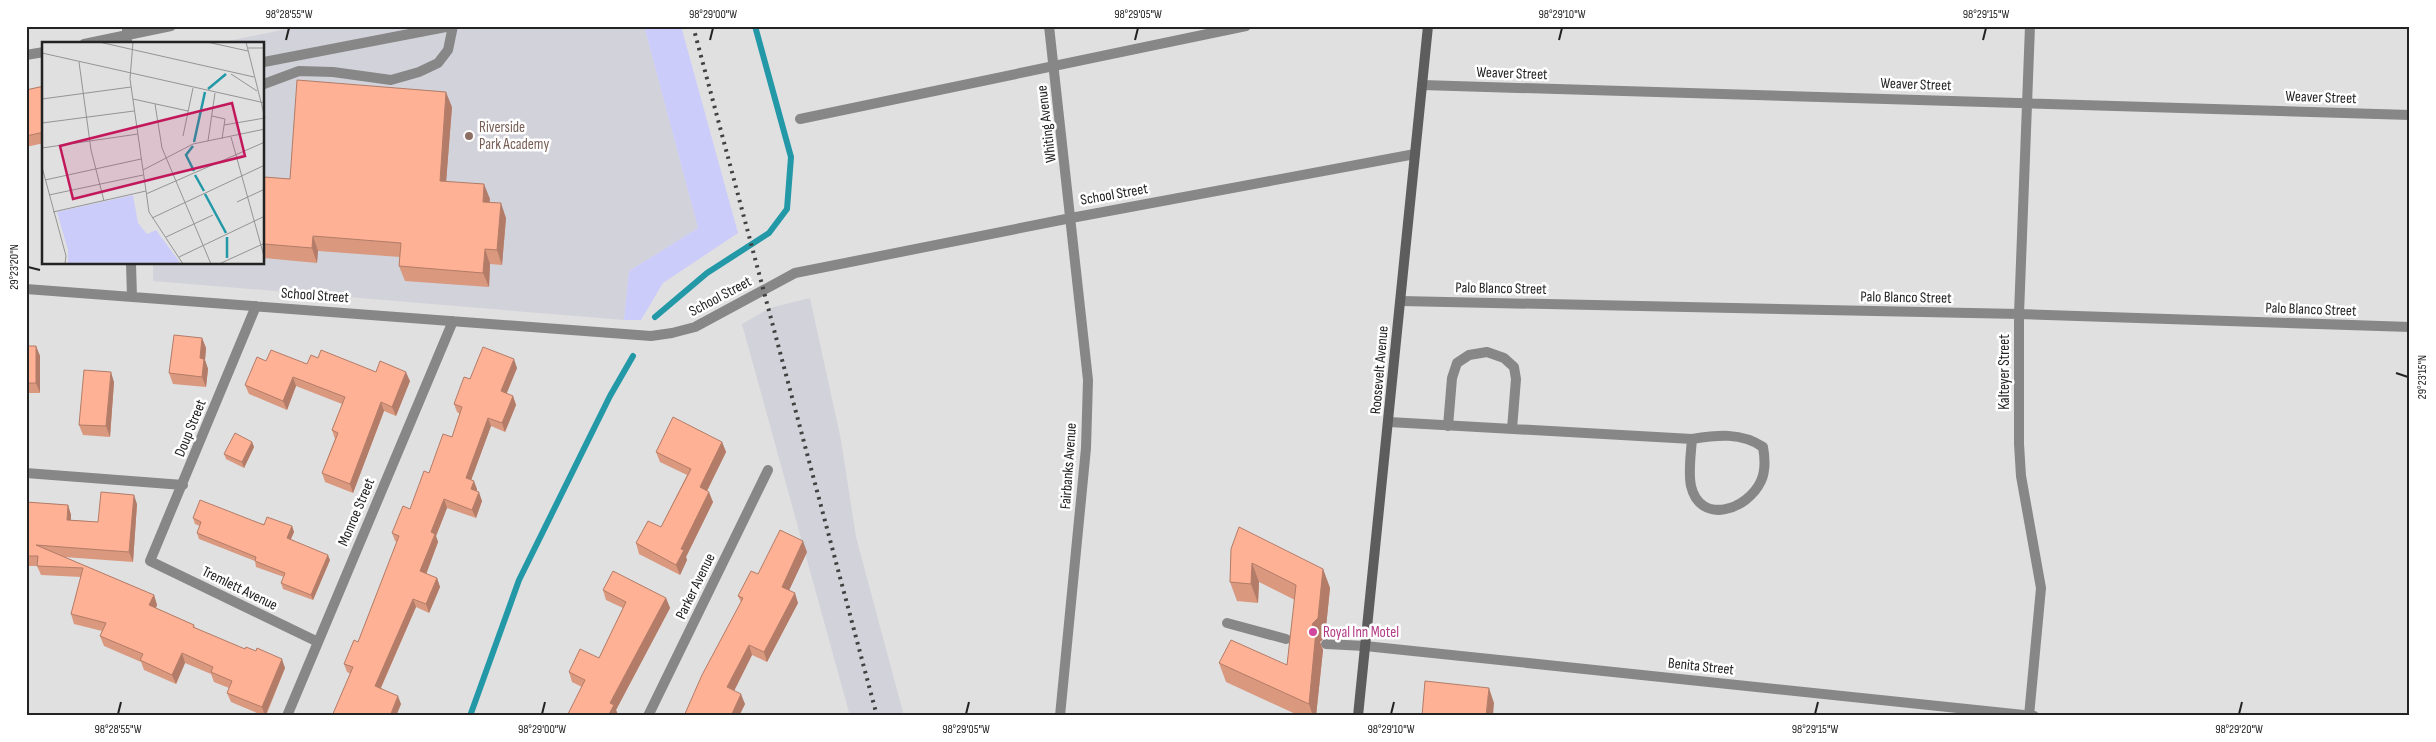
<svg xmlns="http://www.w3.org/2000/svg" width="2436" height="742" font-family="'Sofia Sans Condensed',sans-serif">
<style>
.built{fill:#d2d2da}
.green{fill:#ccccfa}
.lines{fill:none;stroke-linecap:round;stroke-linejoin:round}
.stream{stroke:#2398a7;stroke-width:6}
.lane{stroke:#888787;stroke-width:10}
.street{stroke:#888787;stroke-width:10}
.secondary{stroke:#5e5d5d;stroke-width:10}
.rail{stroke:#414141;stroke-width:4;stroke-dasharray:2.5 5;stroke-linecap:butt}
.wall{fill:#da987f}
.shaded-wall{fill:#b27c68}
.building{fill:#feb194;stroke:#b27c68}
.ticks{fill:none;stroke:#232323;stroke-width:2}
.education-dot{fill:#8d6e63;stroke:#fff;stroke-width:2}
.hotel-dot{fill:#d1479c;stroke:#fff;stroke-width:2}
.labels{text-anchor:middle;stroke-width:5;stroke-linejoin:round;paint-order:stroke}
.street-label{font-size:15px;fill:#232323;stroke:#fff}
.education-label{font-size:15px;fill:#785e54;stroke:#fff;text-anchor:start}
.hotel-label{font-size:15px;fill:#b23c85;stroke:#fff;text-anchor:start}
.inset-river{fill:none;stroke:#2398a7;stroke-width:2.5}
.inset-road{fill:none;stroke:#949495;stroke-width:1}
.view{fill:#c2185b;fill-opacity:0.15;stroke:#c2185b;stroke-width:2.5}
.inset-edge{fill:none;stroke:#232323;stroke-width:2.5}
.neatline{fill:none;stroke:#232323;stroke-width:2}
.ticks-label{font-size:12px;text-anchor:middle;fill:#232323}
</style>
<rect width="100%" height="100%" fill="#e0e0e1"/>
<path class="built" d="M 301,26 L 644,26 L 698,228 L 629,271 L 624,320 L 153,281 L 153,264 L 264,264 L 264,44 L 214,44 Z
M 810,298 L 841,440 L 856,537 L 904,716 L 850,716 L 742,324 L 770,308 Z"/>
<path class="green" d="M 644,26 L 681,26 L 738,233 L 663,283 L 641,320 L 624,320 L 629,271 L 698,228 Z"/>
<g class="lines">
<path class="stream" d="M 655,317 L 707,273 L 769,233 L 787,209 L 791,157 L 755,26
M 470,716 L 519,580 L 610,396 L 633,356"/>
<path class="lane" d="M 264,62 L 451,26
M 264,84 L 299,71 L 333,72 L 391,80 L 419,72 L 438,63 L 448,50 L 453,26
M 800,119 L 1246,26
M 1389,422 L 1692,439 C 1717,435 1741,432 1763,447 C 1765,458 1766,470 1761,481 C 1747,511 1700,525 1691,486 C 1688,472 1691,453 1692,439
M 1448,426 L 1452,378 L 1457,363 L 1469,355 L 1487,352 L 1504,358 L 1514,367 L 1516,379 L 1512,429
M 1227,623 L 1286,639
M 1326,644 L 1365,646"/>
<path class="street" d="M 127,26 L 127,44
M 1049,26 L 1088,380 L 1086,448 L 1060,716
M 84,44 L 171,26
M 26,55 L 44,52
M 1422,85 L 2410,115
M 131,264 L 132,297
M 26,289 L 651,336 L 672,333 L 695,327 L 795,273 L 1071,218 L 1415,154
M 1401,301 L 2019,314 L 2410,327
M 256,306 L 150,561 L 318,642
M 26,473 L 183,485
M 1365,646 L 2034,716
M 287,716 L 453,321
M 648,716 L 768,470
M 2029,716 L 2041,588 L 2021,476 L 2019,444 L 2019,314 L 2030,26"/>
<path class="secondary" d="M 1358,716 L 1428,26"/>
<path class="rail" d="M 693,26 L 877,716"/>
</g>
<path class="wall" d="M 44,86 L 44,143 L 26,147 L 26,90 Z
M 452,107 L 446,181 L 490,199 L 489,202 L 506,218 L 502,265 L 490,264 L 489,287 L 405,281 L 399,266 L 400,257 L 318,251 L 317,263 L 264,258 L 264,177 L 290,179 Z
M 202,338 L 206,348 L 205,360 L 208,369 L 206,387 L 173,384 L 169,373 Z
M 26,346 L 36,346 L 40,356 L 40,393 L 26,393 Z
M 318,358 L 410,381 L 396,416 L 384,411 L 353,493 L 325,482 L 322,473 L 335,439 L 332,430 L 342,404 L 296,386 L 287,410 L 249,394 L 245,385 L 266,361 L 307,364 Z
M 517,368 L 506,394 L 513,396 L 516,405 L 505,432 L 491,426 L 471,480 L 477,489 L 477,491 L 482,501 L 476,518 L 447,508 L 436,536 L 438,542 L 426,574 L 437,578 L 440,587 L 429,613 L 416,607 L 381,688 L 401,704 L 396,716 L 332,716 L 351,674 L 347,672 L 344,664 L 358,642 L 397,542 L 395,541 L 392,533 L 410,509 L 429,473 L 452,437 L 460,414 L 457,412 L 454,404 L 470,379 Z
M 114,382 L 110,437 L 83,435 L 79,425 Z
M 252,442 L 254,447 L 244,468 L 226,459 L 224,454 Z
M 722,442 L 726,452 L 707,491 L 713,502 L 686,557 L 687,560 L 680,575 L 639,554 L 636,543 L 661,527 L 687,475 L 660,462 L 656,452 Z
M 26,502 L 68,505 L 71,515 L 71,520 L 98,522 L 137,504 L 133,562 L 64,557 L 154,595 L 157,605 L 156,608 L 194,625 L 195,628 L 285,668 L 266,716 L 264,716 L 231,702 L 227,693 L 229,688 L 214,682 L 211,674 L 185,663 L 176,684 L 144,670 L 141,662 L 104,646 L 100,636 L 102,631 L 74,624 L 71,614 L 81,577 L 41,575 L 37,566 L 26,566 Z
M 193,518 L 292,526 L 294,532 L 291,539 L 330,560 L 313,600 L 283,589 L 281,583 L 284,577 L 256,567 L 255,561 L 199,539 L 197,533 L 200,526 L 195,524 Z
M 1231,549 L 1323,569 L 1330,588 L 1325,637 L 1320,642 L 1323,650 L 1316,716 L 1300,716 L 1226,682 L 1219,663 L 1287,665 L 1295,600 L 1259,582 L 1258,603 L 1237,601 L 1230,582 Z
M 807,552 L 789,590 L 798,603 L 767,662 L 752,655 L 734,691 L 745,704 L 739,716 L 684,716 L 741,602 L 738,596 Z
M 603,590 L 666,598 L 670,608 L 616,710 L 618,715 L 617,716 L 567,716 L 582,687 L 572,682 L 569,672 L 599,658 L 623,608 L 606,600 Z"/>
<path class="shaded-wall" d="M 446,92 L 452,107 L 445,196 L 440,181 Z
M 484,184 L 490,199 L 488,217 L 483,202 Z
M 501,203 L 506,218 L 502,265 L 497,250 Z
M 313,236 L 318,251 L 317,263 L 312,248 Z
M 485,249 L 490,264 L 489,287 L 483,273 Z
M 202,338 L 206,348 L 205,360 L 208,369 L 206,387 L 202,377 L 200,358 Z
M 36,346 L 40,356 L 40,393 L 36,383 Z
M 514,359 L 517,368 L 504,400 L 501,391 Z
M 111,372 L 114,382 L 110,437 L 106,426 Z
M 406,372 L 410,381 L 396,416 L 392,407 Z
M 293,377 L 296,386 L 287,410 L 283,401 Z
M 513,396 L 516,405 L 505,432 L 502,423 Z
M 381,402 L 384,411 L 353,493 L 350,484 Z
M 488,418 L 491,426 L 469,486 L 466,478 Z
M 252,442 L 254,447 L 244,468 L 242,462 Z
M 722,442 L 726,452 L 704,497 L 700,487 Z
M 474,481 L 477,489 L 474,498 L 471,489 Z
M 479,492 L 482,501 L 476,518 L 472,510 Z
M 709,492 L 713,502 L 686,557 L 687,560 L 680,575 L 676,565 L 681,549 Z
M 134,495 L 137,504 L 133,562 L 129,552 Z
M 444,499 L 447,508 L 436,536 L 438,542 L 424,580 L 420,571 L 431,532 Z
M 68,505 L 71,515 L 71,530 L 67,520 Z
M 292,526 L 294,532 L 289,543 L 287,538 Z
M 803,541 L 807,552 L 786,597 L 782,587 Z
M 328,555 L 330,560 L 313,600 L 311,595 Z
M 1252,563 L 1259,582 L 1258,603 L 1251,584 Z
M 1323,569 L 1330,588 L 1325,637 L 1320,642 L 1323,650 L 1316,716 L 1313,716 L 1309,704 L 1312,624 Z
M 437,578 L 440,587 L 429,613 L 426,604 Z
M 795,593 L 798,603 L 767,662 L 764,652 Z
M 154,595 L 157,605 L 153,615 L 149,605 Z
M 666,598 L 670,608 L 616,710 L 618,715 L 617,716 L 608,716 L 610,703 Z
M 413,599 L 416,607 L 378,694 L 375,686 Z
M 749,645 L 752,655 L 731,697 L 727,687 Z
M 182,653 L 185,663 L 176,684 L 172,675 Z
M 282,659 L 285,668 L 265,716 L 262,707 Z
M 1489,688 L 1494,703 L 1493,716 L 1486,716 Z
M 741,694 L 745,704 L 739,716 L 731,716 Z
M 398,696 L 401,704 L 396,716 L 390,716 Z"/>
<path class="building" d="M 297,80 L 446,92 L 440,181 L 484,184 L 483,202 L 501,203 L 497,250 L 485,249 L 483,273 L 399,266 L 401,243 L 313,236 L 312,248 L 264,244 L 264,177 L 290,179 Z
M 44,86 L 44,132 L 26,136 L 26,90 Z
M 174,335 L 202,338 L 200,358 L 204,359 L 202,377 L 169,373 Z
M 26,346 L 36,346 L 36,383 L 26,383 Z
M 483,347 L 514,359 L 501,391 L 513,396 L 502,423 L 488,418 L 466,478 L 474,481 L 471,489 L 479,492 L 472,510 L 444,499 L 431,532 L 435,534 L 420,571 L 437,578 L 426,604 L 413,599 L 375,686 L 398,696 L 390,716 L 384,715 L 383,716 L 332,716 L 353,667 L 344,664 L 354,640 L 358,642 L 399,536 L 392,533 L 403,506 L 410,509 L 424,471 L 429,473 L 443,434 L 452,437 L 462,407 L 454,404 L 464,377 L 470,379 Z
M 271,350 L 307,364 L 311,355 L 318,358 L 321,350 L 376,372 L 380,361 L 406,372 L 392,407 L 381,402 L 350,484 L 322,473 L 338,433 L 332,430 L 345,397 L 293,377 L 283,401 L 245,385 L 257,357 L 266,361 Z
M 84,370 L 111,372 L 106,426 L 79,425 Z
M 673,417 L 722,442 L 700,487 L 709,492 L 681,549 L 684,550 L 676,565 L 636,543 L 648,521 L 661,527 L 691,469 L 656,452 Z
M 235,433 L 252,442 L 242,462 L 224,454 Z
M 101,492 L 134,495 L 129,552 L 36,545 L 154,595 L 149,605 L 194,625 L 193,627 L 245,649 L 246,647 L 256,651 L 257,648 L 282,659 L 262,707 L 227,693 L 232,681 L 211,672 L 213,667 L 182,653 L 172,675 L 140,660 L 143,654 L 100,636 L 106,623 L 71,614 L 83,568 L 37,566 L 38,556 L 26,556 L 26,502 L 68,505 L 67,520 L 98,522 Z
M 200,500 L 264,525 L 267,517 L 292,526 L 287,538 L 328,555 L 311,595 L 281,583 L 285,573 L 255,561 L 256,557 L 197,533 L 201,522 L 193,518 Z
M 1239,527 L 1323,569 L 1318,618 L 1312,624 L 1316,631 L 1309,704 L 1219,663 L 1231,640 L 1287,665 L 1296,585 L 1252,563 L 1251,584 L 1230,582 L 1231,549 Z
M 780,530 L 803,541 L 782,587 L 795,593 L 764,652 L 749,645 L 727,687 L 741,694 L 731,716 L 684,716 L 702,675 L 743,598 L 738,596 L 751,571 L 758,574 Z
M 613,571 L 666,598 L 610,703 L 614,705 L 608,716 L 567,716 L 585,680 L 569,672 L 580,649 L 599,658 L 626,602 L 603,590 Z
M 1425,681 L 1489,688 L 1486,716 L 1422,716 Z"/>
<path class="ticks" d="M 286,40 L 289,28M 710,40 L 713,28M 1135,40 L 1138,28M 1559,40 L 1562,28M 1983,40 L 1986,28M 28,267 L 40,270M 2396,373 L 2408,377M 118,714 L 121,702M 542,714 L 545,702M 966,714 L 969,702M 1391,714 L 1394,702M 1815,714 L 1818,702M 2239,714 L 2242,702"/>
<circle class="education-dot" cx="469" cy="136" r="5"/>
<circle class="hotel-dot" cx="1313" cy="632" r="5"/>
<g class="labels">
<g class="street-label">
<text transform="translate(1512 73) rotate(2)" y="5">Weaver Street</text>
<text transform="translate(1916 84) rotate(2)" y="5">Weaver Street</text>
<text transform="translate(2321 97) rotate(2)" y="5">Weaver Street</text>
<text transform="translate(1046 124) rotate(-97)" y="5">Whiting Avenue</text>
<text transform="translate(1114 194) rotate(-10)" y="5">School Street</text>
<text transform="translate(1501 288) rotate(1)" y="5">Palo Blanco Street</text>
<text transform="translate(315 295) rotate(4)" y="5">School Street</text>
<text transform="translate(720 296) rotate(-28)" y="5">School Street</text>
<text transform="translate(1906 297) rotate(1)" y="5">Palo Blanco Street</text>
<text transform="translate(2311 309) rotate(2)" y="5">Palo Blanco Street</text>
<text transform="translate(1379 370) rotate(-85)" y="5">Roosevelt Avenue</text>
<text transform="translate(2004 372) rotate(-90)" y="5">Kalteyer Street</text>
<text transform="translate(190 428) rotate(-68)" y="5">Doup Street</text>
<text transform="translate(1068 466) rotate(-86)" y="5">Fairbanks Avenue</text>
<text transform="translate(356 512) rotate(-67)" y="5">Monroe Street</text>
<text transform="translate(695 586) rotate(-64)" y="5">Parker Avenue</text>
<text transform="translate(240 588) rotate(26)" y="5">Tremlett Avenue</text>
<text transform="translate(1701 666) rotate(6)" y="5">Benita Street</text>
</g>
<g class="education-label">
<text x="479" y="132">Riverside<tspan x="479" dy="17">Park Academy</tspan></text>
</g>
<g class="hotel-label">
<text x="1323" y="637">Royal Inn Motel</text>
</g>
</g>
<g transform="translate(42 42)">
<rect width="222" height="222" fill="#e0e0e1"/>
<path d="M 91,153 L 96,181 L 105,192 L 114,188 L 139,222 L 26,222 L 26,208 L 15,170 Z" fill="#ccccfa"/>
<path class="inset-river" d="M 166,47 L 184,32M 152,100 L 163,50M 151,104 L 144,113 L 152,129M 153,133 L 162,149M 163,152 L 184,191M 185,216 L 185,195"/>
<path class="inset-road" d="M 57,0 L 212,35M 91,0 L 88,37 L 107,170 L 141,222M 165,0 L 206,9M 204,0 L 223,76M 206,6 L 223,6M 0,11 L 223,61M 37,20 L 49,108 L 62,159M 189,32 L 215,49M 0,57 L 89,45M 91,57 L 146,69M 113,62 L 120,106 L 169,222M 170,74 L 183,77 L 180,97M 0,81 L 92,69M 182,83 L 223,76M 141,94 L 151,46M 189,95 L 223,218M 166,99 L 173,51M 0,106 L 96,92M 0,125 L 24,214 L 23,222M 101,128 L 151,102 L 223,87M 3,138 L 99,117M 104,152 L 223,100M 7,153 L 101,133M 195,160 L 223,147M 11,170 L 104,149M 110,176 L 223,123M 124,195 L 171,173M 137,215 L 223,174M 177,222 L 223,201"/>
<path class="view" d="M 190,61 L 203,114 L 31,157 L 18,104 Z"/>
<rect width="222" height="222" class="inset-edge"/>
</g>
<rect width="2436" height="742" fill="none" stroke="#ffffff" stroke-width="55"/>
<rect x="28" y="28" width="2380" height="686" class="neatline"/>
<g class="ticks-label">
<text x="289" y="18">98°28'55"W</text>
<text x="713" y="18">98°29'00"W</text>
<text x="1138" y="18">98°29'05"W</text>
<text x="1562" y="18">98°29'10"W</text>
<text x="1986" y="18">98°29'15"W</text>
<text transform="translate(14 267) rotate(-90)" y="4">29°23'20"N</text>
<text transform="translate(2422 377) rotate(-90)" y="4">29°23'15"N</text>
<text x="118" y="733">98°28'55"W</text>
<text x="542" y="733">98°29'00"W</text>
<text x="966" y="733">98°29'05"W</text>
<text x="1391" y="733">98°29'10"W</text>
<text x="1815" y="733">98°29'15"W</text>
<text x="2239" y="733">98°29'20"W</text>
</g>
</svg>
